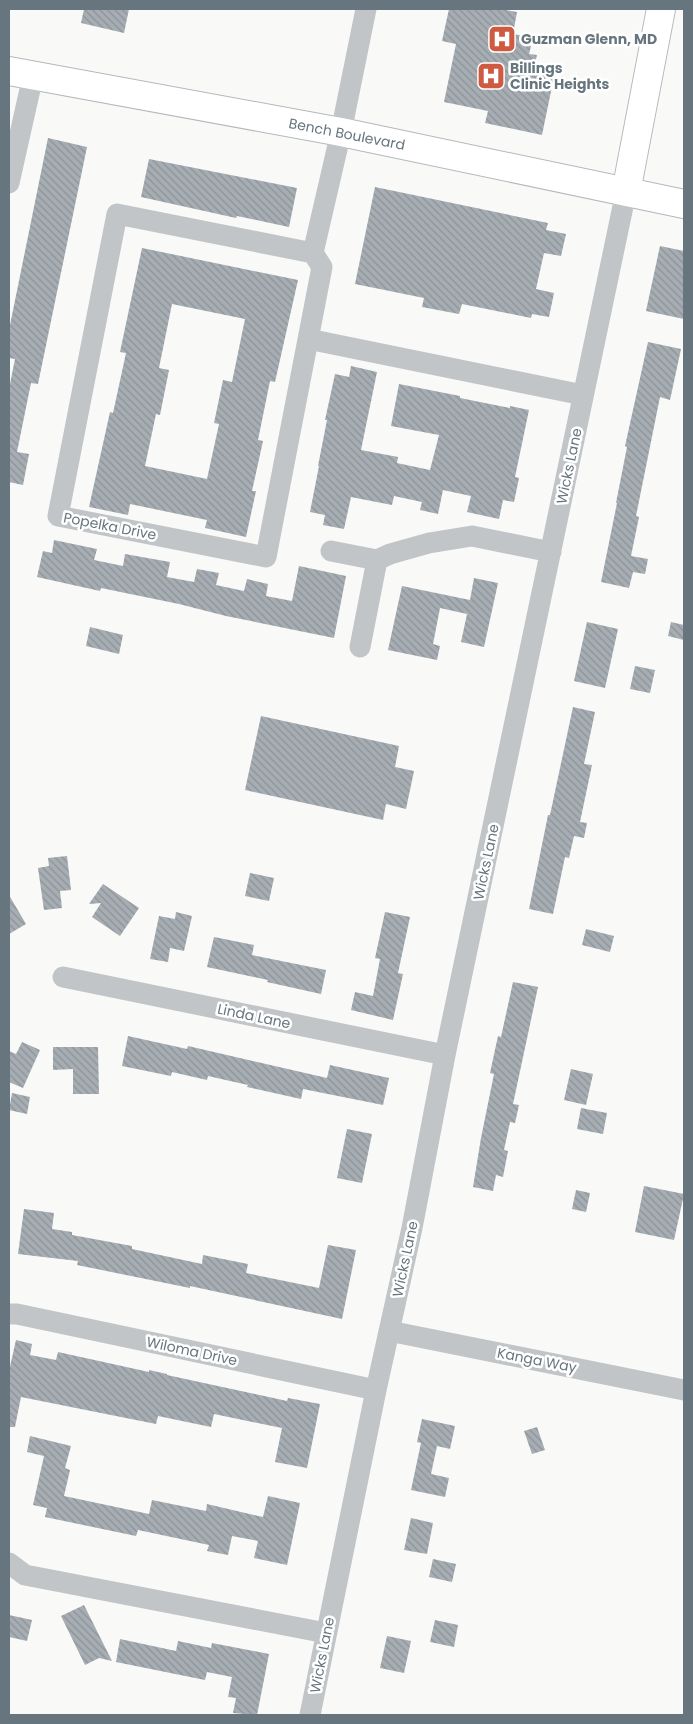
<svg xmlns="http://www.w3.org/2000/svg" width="693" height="1724" font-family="Poppins,sans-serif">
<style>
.building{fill:url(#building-back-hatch);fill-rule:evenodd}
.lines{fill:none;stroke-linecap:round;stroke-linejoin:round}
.major-casing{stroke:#b5b9bc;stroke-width:30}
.minor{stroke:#c1c5c8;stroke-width:21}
.major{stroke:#fff;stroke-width:28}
.labels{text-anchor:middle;stroke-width:5;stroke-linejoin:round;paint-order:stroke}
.poi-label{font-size:14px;font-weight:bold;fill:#67767e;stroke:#fff;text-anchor:start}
.street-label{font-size:14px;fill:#67767e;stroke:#fff}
</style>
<defs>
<pattern id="building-back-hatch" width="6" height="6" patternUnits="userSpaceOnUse" patternTransform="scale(1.25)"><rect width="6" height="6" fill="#a7aeb3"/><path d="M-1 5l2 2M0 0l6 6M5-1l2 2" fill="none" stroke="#8c9297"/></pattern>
</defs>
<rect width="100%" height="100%" fill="#f9f9f7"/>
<path class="building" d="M 84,9 L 129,9 L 124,33 L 81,23 Z
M 449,9 L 499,9 L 517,12 L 513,34 L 525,36 L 523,44 L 531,46 L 529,54 L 537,55 L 534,67 L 555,72 L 542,135 L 485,123 L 488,111 L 444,102 L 456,44 L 442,41 Z
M 48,138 L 87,147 L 38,384 L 31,383 L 17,452 L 29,454 L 23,485 L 9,482 L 9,389 L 15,359 L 9,358 L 9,330 Z
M 149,159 L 297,188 L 289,227 L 237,216 L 236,218 L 141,197 Z
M 375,187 L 548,223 L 546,230 L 566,234 L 561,256 L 544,253 L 536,289 L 554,293 L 549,317 L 532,314 L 531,318 L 462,304 L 459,314 L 422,307 L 424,298 L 355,284 Z
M 660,246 L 684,251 L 684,319 L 646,311 Z
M 142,248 L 298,280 L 275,382 L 270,381 L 258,440 L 263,441 L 252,491 L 256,491 L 246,537 L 205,528 L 207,520 L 130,504 L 128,515 L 89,507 L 110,412 L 113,413 L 126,353 L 120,352 ZM 172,304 L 245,319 L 232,382 L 223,380 L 214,423 L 219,424 L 207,479 L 145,466 L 156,414 L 160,415 L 169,370 L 159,368 Z
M 648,342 L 681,349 L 670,400 L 660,397 L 636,516 L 639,517 L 631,556 L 648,559 L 645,574 L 633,572 L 629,588 L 601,582 L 617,503 L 616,503 L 627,447 L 625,446 Z
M 351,366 L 377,372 L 361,450 L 398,457 L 397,463 L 430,470 L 439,435 L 391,426 L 399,384 L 460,396 L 460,398 L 510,408 L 510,406 L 529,410 L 515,477 L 519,478 L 514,502 L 503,500 L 499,519 L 467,512 L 471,496 L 443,490 L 438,514 L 420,510 L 422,502 L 394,496 L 392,505 L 351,497 L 344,529 L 323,525 L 325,515 L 310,512 L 319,466 L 318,466 L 327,420 L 325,420 L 335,374 L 349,377 Z
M 54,540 L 97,549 L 94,560 L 123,566 L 125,554 L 170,562 L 167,577 L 194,582 L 197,569 L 219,573 L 216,585 L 244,591 L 247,579 L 268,584 L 266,596 L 292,601 L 299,566 L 346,576 L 334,638 L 226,616 L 179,604 L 101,588 L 100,591 L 37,577 L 43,551 L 52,553 Z
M 474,578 L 498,583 L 484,647 L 461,642 L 467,614 L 440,608 L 433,644 L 440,646 L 437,660 L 388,650 L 402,586 L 470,600 Z
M 587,622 L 618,629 L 605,688 L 574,681 Z
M 671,622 L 684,625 L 684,640 L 668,636 Z
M 90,627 L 123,635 L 119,654 L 86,646 Z
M 635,666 L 655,670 L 650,693 L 630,689 Z
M 573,707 L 595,712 L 584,764 L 592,765 L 580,822 L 587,823 L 584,838 L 574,836 L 569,858 L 565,857 L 553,914 L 529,909 L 548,815 L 550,815 Z
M 261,716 L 399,746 L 395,767 L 414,771 L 406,809 L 386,804 L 383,820 L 245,790 Z
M 67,856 L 71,890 L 60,891 L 62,908 L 44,910 L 38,868 L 49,866 L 48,858 Z
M 250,873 L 274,878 L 269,901 L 245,896 Z
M 103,884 L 139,908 L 120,936 L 92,917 L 101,903 L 89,904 Z
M 9,895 L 26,924 L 9,934 Z
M 176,912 L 192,916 L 184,951 L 170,948 L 168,962 L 150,959 L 159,916 L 175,919 Z
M 385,912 L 410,917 L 398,973 L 403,974 L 393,1020 L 351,1010 L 355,992 L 373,996 L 380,959 L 375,958 Z
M 586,929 L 614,936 L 610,952 L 582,945 Z
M 214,937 L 254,945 L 252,955 L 326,970 L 321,994 L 267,982 L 268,980 L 207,967 Z
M 513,982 L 538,987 L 513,1104 L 519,1105 L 515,1123 L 510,1122 L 504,1150 L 508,1151 L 503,1177 L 496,1175 L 493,1191 L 473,1187 L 481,1138 L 494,1074 L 490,1073 L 498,1036 L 501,1037 Z
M 128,1036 L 187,1049 L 188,1046 L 327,1078 L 330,1065 L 389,1078 L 383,1105 L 303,1089 L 301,1099 L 247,1087 L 248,1085 L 208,1076 L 207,1080 L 172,1072 L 171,1076 L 122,1066 Z
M 22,1042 L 40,1050 L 23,1088 L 9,1082 L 9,1051 L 16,1054 Z
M 53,1047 L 98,1047 L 99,1094 L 73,1094 L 73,1069 L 53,1070 Z
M 571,1069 L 593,1074 L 586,1105 L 564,1100 Z
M 12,1093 L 30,1097 L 27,1114 L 9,1110 Z
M 581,1108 L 607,1113 L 603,1134 L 577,1129 Z
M 347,1129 L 372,1134 L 362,1183 L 337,1178 Z
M 644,1186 L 684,1194 L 674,1240 L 635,1232 Z
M 576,1190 L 590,1193 L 586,1212 L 572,1209 Z
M 24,1209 L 54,1213 L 52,1229 L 72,1232 L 72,1235 L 132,1246 L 132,1249 L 202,1264 L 203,1255 L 248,1264 L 246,1273 L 319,1288 L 328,1245 L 356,1250 L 342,1319 L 190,1286 L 190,1288 L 77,1265 L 78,1261 L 18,1254 Z
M 16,1340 L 32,1344 L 30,1355 L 56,1360 L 58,1352 L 149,1372 L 149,1370 L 167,1374 L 167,1375 L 287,1401 L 288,1398 L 320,1404 L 307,1468 L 275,1462 L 282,1428 L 214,1414 L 211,1427 L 158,1416 L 156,1424 L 21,1397 L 15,1427 L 9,1427 L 9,1371 Z
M 422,1419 L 455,1426 L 450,1449 L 437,1446 L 431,1474 L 449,1478 L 445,1497 L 411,1490 L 421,1443 L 417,1442 Z
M 537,1427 L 545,1450 L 532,1454 L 524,1431 Z
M 30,1436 L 71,1446 L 65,1468 L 70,1470 L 64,1496 L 149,1514 L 152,1500 L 206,1511 L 207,1504 L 263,1517 L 268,1496 L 300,1503 L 287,1565 L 254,1558 L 258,1541 L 232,1536 L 228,1555 L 207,1551 L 209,1545 L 138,1530 L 136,1536 L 45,1517 L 47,1508 L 33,1505 L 44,1456 L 27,1452 Z
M 411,1518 L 433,1523 L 427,1554 L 404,1550 Z
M 433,1559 L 456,1564 L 452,1582 L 429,1577 Z
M 84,1605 L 112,1661 L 99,1658 L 85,1665 L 61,1616 Z
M 9,1615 L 32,1620 L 27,1641 L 9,1637 Z
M 435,1620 L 458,1625 L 454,1647 L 430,1642 Z
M 387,1636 L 411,1641 L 404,1673 L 380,1668 Z
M 120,1639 L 176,1651 L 178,1641 L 211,1648 L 212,1643 L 269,1654 L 257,1715 L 233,1713 L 236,1698 L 228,1697 L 232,1677 L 207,1672 L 205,1680 L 116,1662 Z"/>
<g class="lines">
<defs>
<path id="major" d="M 9,71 L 341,132 L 684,204
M 626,192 L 661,9"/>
</defs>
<use href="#major" class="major-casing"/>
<path class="minor" d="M 9,183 L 33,76
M 313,253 L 117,214 L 58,516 L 266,557 L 322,267 L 313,253 L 341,132 L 366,9
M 308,339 L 583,395
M 331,551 L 377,560 L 390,554 L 429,543 L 472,536 L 551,552
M 360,647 L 377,560
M 63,977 L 445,1055
M 9,1314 L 17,1314 L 376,1390
M 389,1331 L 684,1390
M 9,1563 L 25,1575 L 326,1633
M 310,1715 L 376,1390 L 412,1228 L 445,1055 L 626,192"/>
<use href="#major" class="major"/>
</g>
<defs>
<symbol id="hospital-square" viewBox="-11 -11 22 22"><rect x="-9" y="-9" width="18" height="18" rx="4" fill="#cf5a42" stroke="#fff"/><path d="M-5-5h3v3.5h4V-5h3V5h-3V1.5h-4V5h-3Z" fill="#fff"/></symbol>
</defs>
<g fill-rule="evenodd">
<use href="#hospital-square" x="486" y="23" width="32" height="32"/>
<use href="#hospital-square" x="475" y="60" width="32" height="32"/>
</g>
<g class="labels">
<g class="poi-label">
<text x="521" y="44">Guzman Glenn, MD</text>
<text x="510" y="73">Billings<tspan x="510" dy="16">Clinic Heights</tspan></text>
</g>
<g class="street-label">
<text transform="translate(347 134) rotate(11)" y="5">Bench Boulevard</text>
<text transform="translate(569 466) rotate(-78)" y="5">Wicks Lane</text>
<text transform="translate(110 526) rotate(11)" y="5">Popelka Drive</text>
<text transform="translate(486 862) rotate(-78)" y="5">Wicks Lane</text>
<text transform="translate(254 1016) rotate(12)" y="5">Linda Lane</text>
<text transform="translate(405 1259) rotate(-78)" y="5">Wicks Lane</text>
<text transform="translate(192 1351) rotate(12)" y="5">Wiloma Drive</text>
<text transform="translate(537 1360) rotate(11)" y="5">Kanga Way</text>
<text transform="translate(322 1655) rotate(-79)" y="5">Wicks Lane</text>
</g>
</g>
<rect width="693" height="1724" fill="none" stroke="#67767e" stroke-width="20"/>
</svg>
